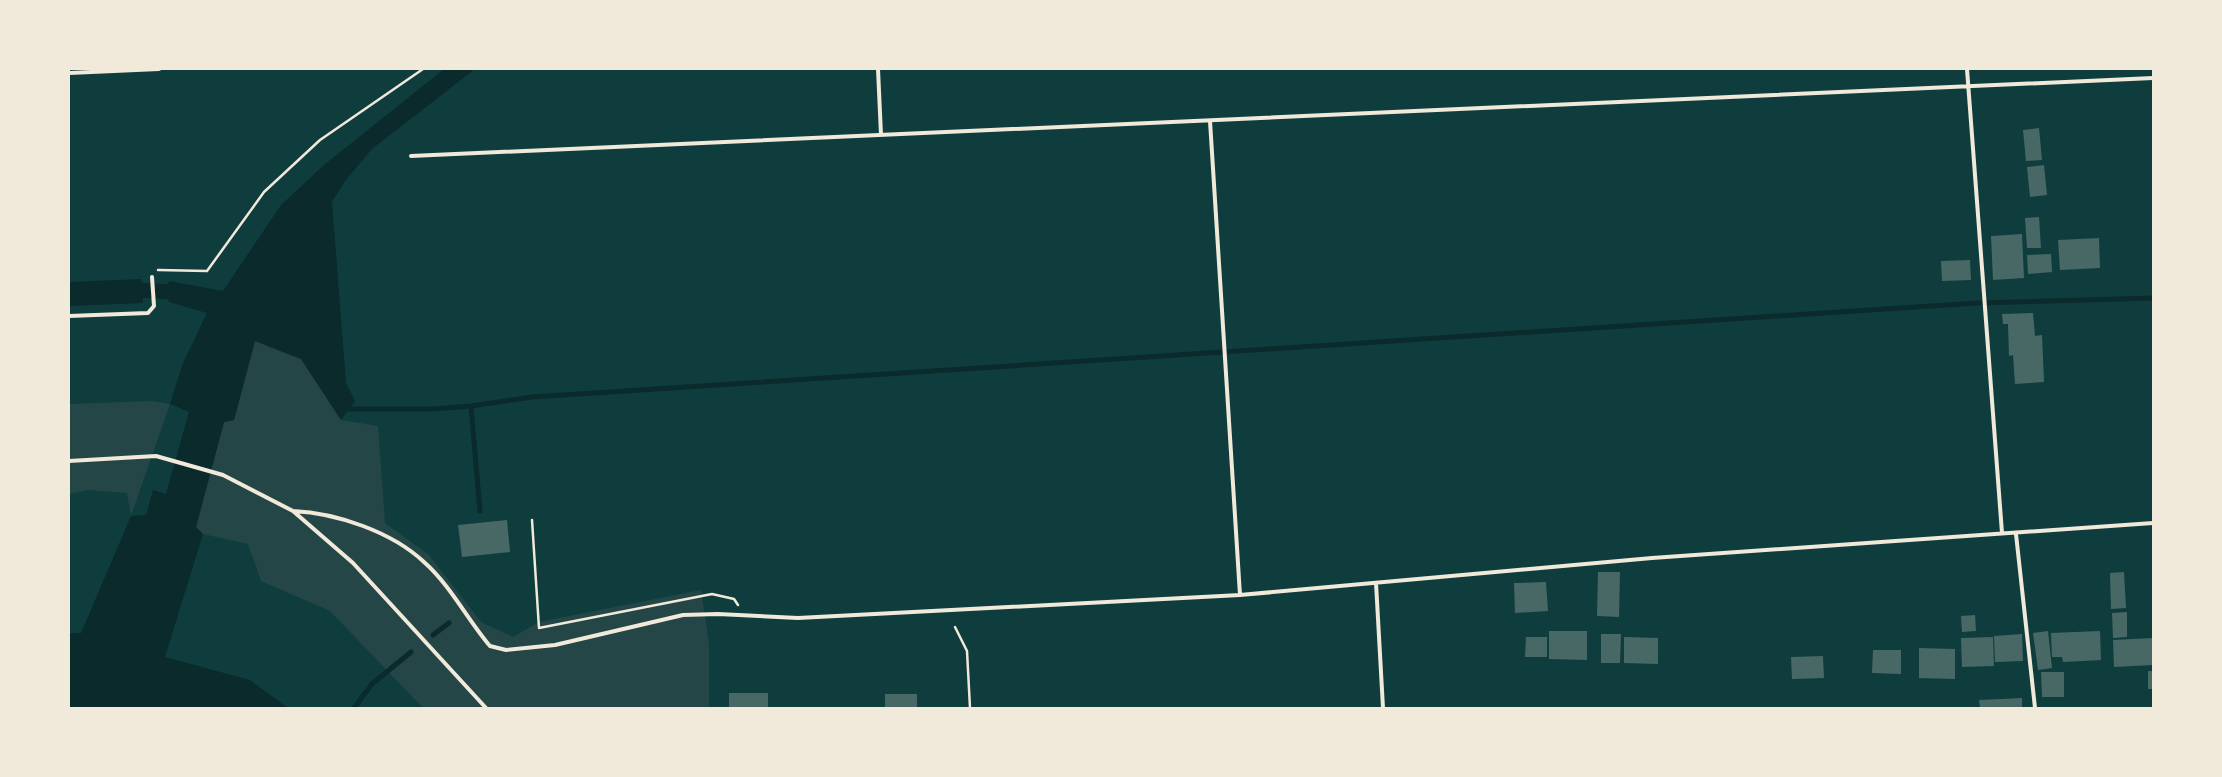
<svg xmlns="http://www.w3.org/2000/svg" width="2222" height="777" font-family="'IBM Plex Sans',sans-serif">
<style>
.green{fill:#244646}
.water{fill:#0a2a2b}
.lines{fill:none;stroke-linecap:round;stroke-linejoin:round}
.stream{stroke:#0a2a2b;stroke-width:5}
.building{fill:#486865}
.path{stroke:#f1e9da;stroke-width:2.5}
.minor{stroke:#f1e9da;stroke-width:4}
</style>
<rect width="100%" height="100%" fill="#0f3d3e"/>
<path class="green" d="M 255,341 L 301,359 L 341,420 L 378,426 L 385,523 L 429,555 L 481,622 L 513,637 L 539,622 L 701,590 L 709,644 L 709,708 L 423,708 L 330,611 L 261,581 L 248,544 L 203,534 L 196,527 L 224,422 L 234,420 Z
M 153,401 L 170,404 L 131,516 L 127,493 L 88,490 L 69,494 L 69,404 Z"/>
<path class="water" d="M 444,69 L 475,69 L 372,149 L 345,181 L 332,202 L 346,383 L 355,401 L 341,420 L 301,359 L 255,341 L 234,420 L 224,422 L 196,527 L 203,534 L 165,657 L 250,680 L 288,708 L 69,708 L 69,633 L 81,633 L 131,516 L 146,515 L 153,490 L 166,494 L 189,412 L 170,404 L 183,363 L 207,313 L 169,302 L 168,299 L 143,298 L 143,303 L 69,306 L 69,282 L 141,279 L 142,283 L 168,284 L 169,281 L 223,291 L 281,205 L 324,165 Z"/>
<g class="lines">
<path class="stream" d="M 345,404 L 348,409 L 433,409 L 471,406 L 532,397 L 1977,303 L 2153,298
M 471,406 L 480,511
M 433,635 L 449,623
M 354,708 L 372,684 L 411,652"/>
</g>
<path class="building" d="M 2039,128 L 2042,160 L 2026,161 L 2023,130 Z
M 2044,165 L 2047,195 L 2030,197 L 2027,167 Z
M 2039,217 L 2041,248 L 2027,248 L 2025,218 Z
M 2022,234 L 2024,278 L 1993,280 L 1991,236 Z
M 2099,238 L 2100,268 L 2060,270 L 2058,240 Z
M 2051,254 L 2052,272 L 2028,274 L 2027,255 Z
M 1970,260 L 1971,280 L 1942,281 L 1941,261 Z
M 2033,313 L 2035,336 L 2042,335 L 2044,382 L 2015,384 L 2013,355 L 2009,356 L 2008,324 L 2003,324 L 2002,314 Z
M 507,520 L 510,552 L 462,557 L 458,525 Z
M 1598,572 L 1620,572 L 1619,617 L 1597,616 Z
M 2124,572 L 2126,608 L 2111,609 L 2110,573 Z
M 1546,582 L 1548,611 L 1515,613 L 1514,583 Z
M 2127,612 L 2127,637 L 2113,638 L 2112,613 Z
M 1975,615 L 1976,631 L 1962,632 L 1961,616 Z
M 1549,631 L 1587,631 L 1587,660 L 1549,659 Z
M 2048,631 L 2052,668 L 2038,670 L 2033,633 Z
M 2100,631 L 2101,660 L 2063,662 L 2062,657 L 2052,657 L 2051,633 Z
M 1601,634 L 1621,634 L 1620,663 L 1601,663 Z
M 2022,634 L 2023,661 L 1995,662 L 1994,636 Z
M 1526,637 L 1547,637 L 1547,657 L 1525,657 Z
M 1624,637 L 1658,638 L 1658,664 L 1624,663 Z
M 1993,637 L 1994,666 L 1962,667 L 1961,638 Z
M 2153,638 L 2153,665 L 2114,667 L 2113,640 Z
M 1919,648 L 1955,649 L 1955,679 L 1919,678 Z
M 1873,650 L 1901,650 L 1901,674 L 1872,673 Z
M 1823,656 L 1824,678 L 1792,679 L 1791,657 Z
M 2148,671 L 2153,671 L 2153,689 L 2148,689 Z
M 2041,672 L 2064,672 L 2064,697 L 2042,697 Z
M 729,693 L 768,693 L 768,708 L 729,708 Z
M 885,694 L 917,694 L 917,708 L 885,708 Z
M 2022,698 L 2022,708 L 1980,708 L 1979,700 Z"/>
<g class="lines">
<path class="path" d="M 158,270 L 207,271 L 264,192 L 320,140 L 423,69
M 532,520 L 539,628 L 712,594 L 734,599 L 738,605
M 955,627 L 967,651 L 970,708"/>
<path class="minor" d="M 878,69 L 881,135
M 1967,69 L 2002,533
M 69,73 L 159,69
M 1210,121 L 1240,595
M 411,156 L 2153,78
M 69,316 L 148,313 L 154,306 L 152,277
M 69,461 L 156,456 L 223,475 L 293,511 L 353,563 L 486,708
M 293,511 C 337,513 392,532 424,562 C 451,586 467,619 490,646 L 506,650 L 555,645 L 683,615 L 718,614 L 798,618 L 1240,595 L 1652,558 L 2153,523
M 2016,534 L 2035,708
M 1376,583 L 1383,708"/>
</g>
<rect width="2222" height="777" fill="none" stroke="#f1e9da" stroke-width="140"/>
</svg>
